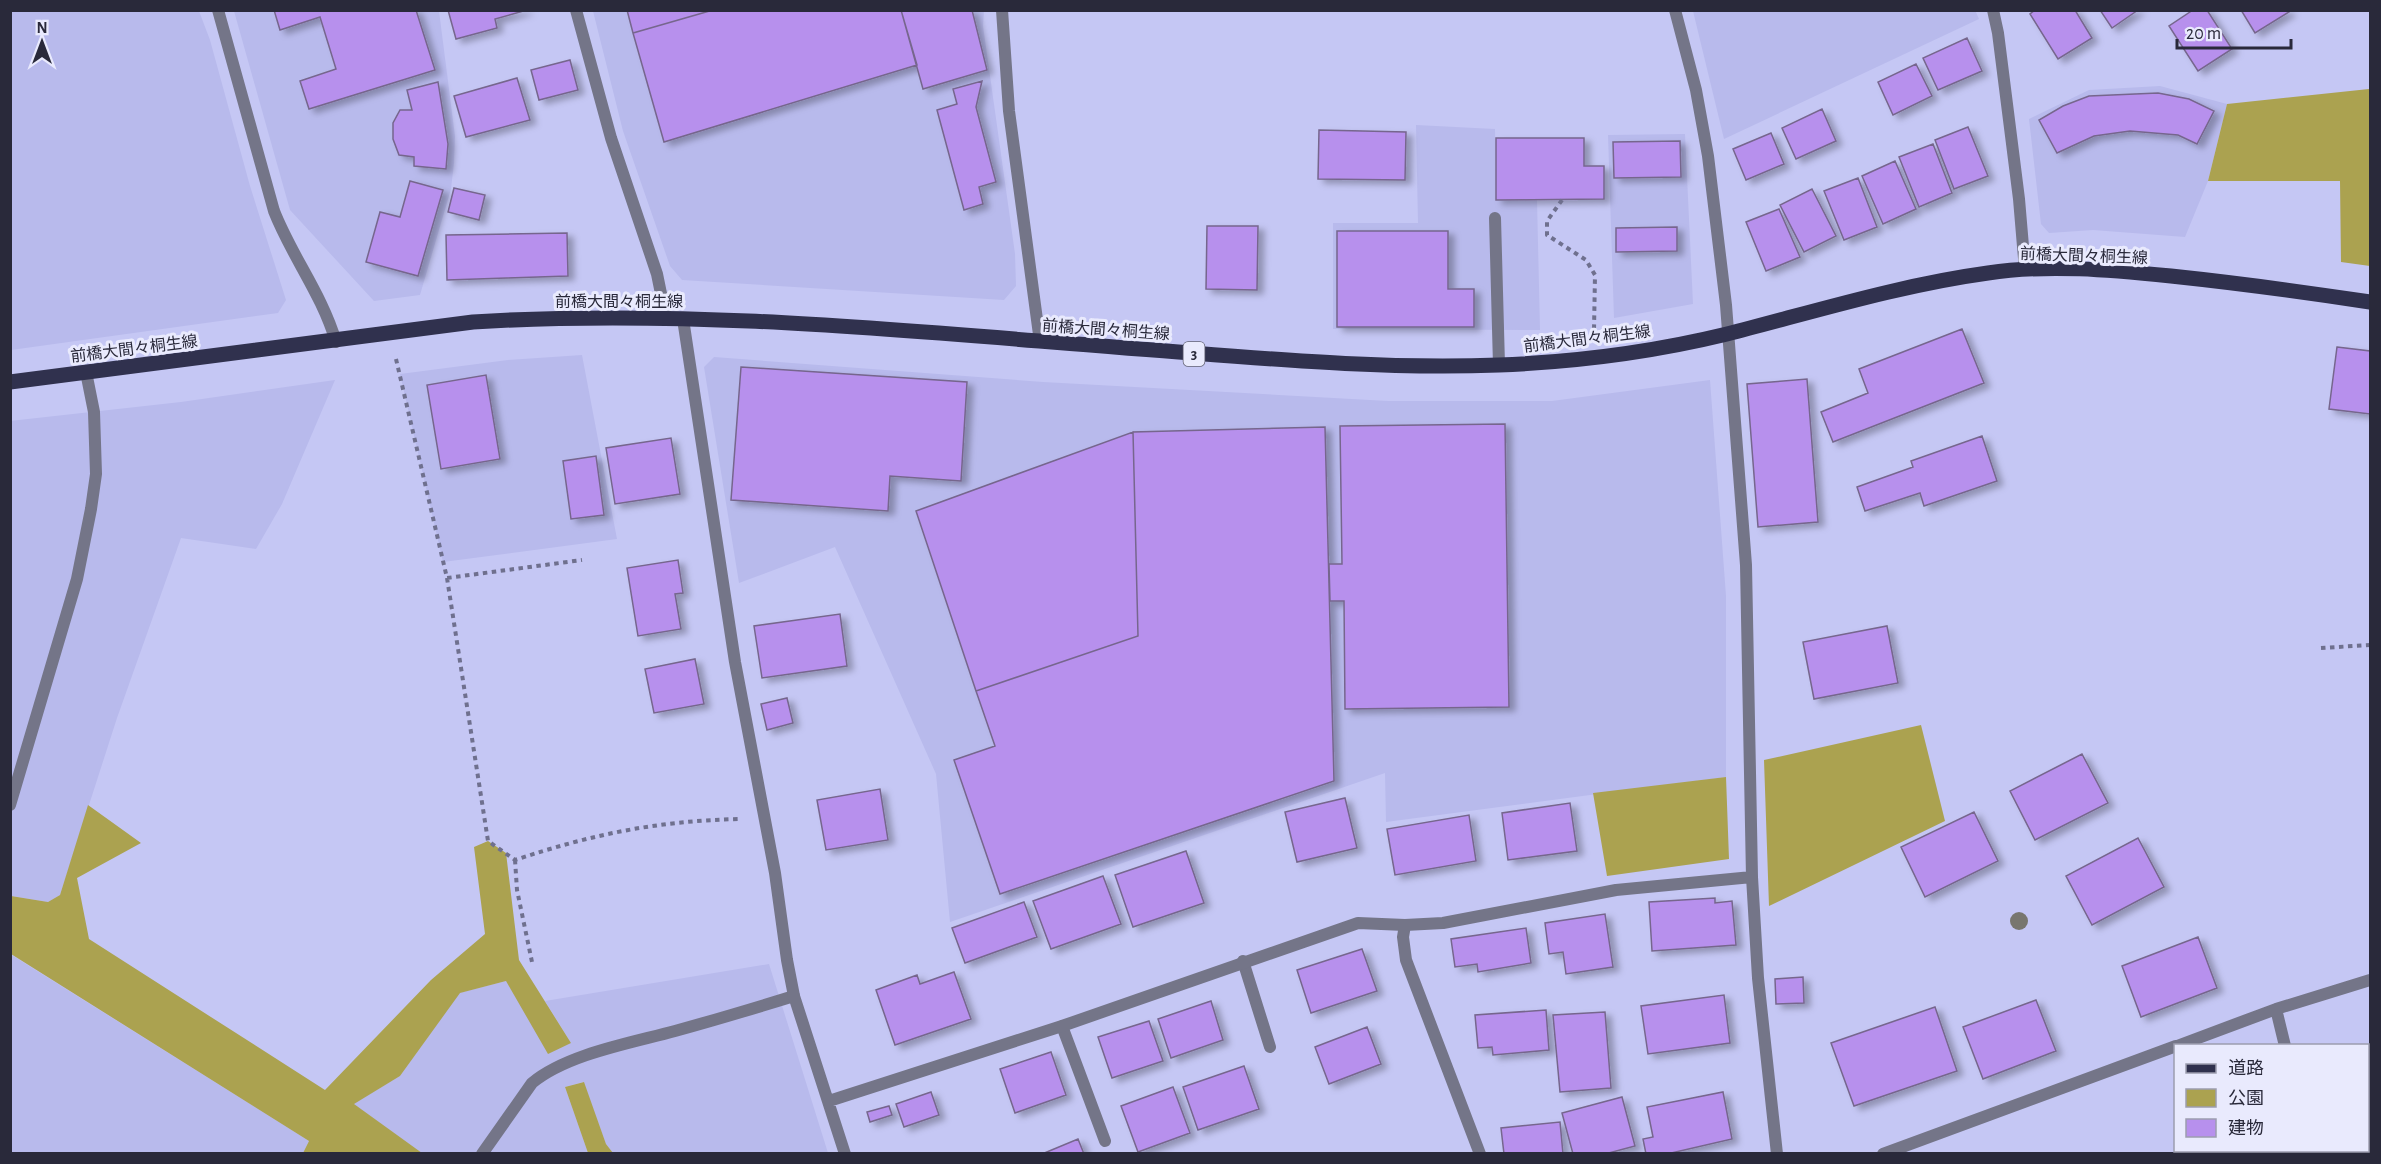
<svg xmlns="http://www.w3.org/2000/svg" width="2381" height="1164" font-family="'Alegreya Sans','Noto Sans JP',sans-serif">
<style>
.built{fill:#b8baec}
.green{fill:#aba250}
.building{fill:#b790ed;stroke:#76668d;stroke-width:1.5;filter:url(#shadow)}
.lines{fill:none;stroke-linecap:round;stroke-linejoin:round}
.path{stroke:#6f708e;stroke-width:4;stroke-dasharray:4.5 4.5;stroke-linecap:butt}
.lane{stroke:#747588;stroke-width:12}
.street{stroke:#747588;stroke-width:12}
.primary{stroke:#30314e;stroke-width:15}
.tree{fill:#78766e}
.labels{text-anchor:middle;stroke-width:6;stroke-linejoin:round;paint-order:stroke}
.shield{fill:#e9eafd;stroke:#636374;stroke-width:1.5}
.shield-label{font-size:15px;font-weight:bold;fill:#29293a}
.street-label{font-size:16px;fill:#29293a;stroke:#e9eafd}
</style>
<defs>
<filter id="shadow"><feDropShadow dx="6" dy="4" stdDeviation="3" flood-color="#0004"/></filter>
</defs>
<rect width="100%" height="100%" fill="#c5c7f4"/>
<path class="built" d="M 1975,10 L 1979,19 L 1724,139 L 1693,11 Z
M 10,11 L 199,11 L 210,40 L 250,186 L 286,300 L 278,313 L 11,350 Z
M 234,11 L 439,11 L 455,136 L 454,163 L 451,189 L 420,295 L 374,301 L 290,210 Z
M 593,11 L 984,11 L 983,26 L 1015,254 L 1016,286 L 1004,300 L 682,280 L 670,266 L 623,131 Z
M 2160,86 L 2227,104 L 2208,181 L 2185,237 L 2093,230 L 2049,233 L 2041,224 L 2029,119 L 2089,90 Z
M 1416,125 L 1495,129 L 1496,199 L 1537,200 L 1540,330 L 1333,329 L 1333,223 L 1418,223 Z
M 1685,134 L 1693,304 L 1614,318 L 1608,135 Z
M 582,355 L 617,539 L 443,562 L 400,374 L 508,360 Z
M 714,357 L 1043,382 L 1388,401 L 1552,401 L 1710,380 L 1726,596 L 1726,777 L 1386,822 L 1385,773 L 950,922 L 936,774 L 835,547 L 739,583 L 704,367 Z
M 335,380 L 282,504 L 256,549 L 181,538 L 117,718 L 60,895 L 48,902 L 11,896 L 10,421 L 181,402 Z
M 10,954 L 309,1141 L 303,1153 L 11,1153 Z
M 769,964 L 828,1153 L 613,1153 L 606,1144 L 583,1082 L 565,1087 L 588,1153 L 422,1153 L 353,1104 L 400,1076 L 459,993 L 506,981 L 571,1043 L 545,1001 Z"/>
<path class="green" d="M 2369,89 L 2370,266 L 2341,262 L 2340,181 L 2208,181 L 2227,104 Z
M 1921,725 L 1945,821 L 1769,906 L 1764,760 Z
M 1726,777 L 1729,859 L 1607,876 L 1593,793 Z
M 88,805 L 141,843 L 77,878 L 89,939 L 325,1090 L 431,980 L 485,934 L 474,847 L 488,841 L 506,853 L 519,960 L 571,1043 L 548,1054 L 506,981 L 460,993 L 400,1076 L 354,1104 L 422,1153 L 303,1153 L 309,1141 L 11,954 L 11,896 L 48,902 L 60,895 Z
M 584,1082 L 606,1144 L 613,1153 L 588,1153 L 565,1087 Z"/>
<path class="building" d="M 274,10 L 416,10 L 435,70 L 309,109 L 300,81 L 336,69 L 320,17 L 280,30 Z
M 448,10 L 527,10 L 495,19 L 497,28 L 456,39 Z
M 627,10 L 713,10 L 633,33 Z
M 713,10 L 901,10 L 917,65 L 664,142 L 633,33 Z
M 901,10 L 972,10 L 987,70 L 923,89 Z
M 2035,10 L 2075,10 L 2092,38 L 2058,59 L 2030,14 Z
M 2100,10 L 2138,10 L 2112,28 Z
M 2193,10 L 2207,10 L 2232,49 L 2198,71 L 2169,26 Z
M 2241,10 L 2288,10 L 2289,12 L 2255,33 Z
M 1967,38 L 1982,71 L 1938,90 L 1923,58 Z
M 570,60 L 578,90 L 539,100 L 531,70 Z
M 1916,64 L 1932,96 L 1893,115 L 1878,82 Z
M 517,78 L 530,120 L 466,137 L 454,96 Z
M 982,81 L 976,107 L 996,182 L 979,187 L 983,204 L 964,210 L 937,110 L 957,104 L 953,89 Z
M 438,82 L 448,144 L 446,169 L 414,166 L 414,157 L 399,155 L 393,139 L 393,123 L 400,110 L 412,110 L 407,90 Z
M 2158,93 L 2189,99 L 2214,111 L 2197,144 L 2178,135 L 2130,131 L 2094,136 L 2057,153 L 2039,120 L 2063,106 L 2089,96 Z
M 1822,109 L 1836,141 L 1796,159 L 1782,128 Z
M 1968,127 L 1988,176 L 1954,189 L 1935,140 Z
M 1319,130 L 1406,132 L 1405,180 L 1318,179 Z
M 1771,133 L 1784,164 L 1746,180 L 1733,149 Z
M 1496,138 L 1584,138 L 1584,166 L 1604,166 L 1604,199 L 1496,200 Z
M 1680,141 L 1681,177 L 1614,178 L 1613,142 Z
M 1933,144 L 1952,193 L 1919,207 L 1899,157 Z
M 1895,161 L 1916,209 L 1883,224 L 1862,176 Z
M 1858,178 L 1877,227 L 1844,240 L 1824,191 Z
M 410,181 L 443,190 L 418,276 L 366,262 L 380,212 L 400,217 Z
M 454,188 L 485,195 L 479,220 L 448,212 Z
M 1812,189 L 1836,236 L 1804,252 L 1780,205 Z
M 1779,209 L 1800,257 L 1766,271 L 1746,222 Z
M 1207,226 L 1258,226 L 1257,290 L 1206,289 Z
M 1677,227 L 1677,251 L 1616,252 L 1616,228 Z
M 1337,231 L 1448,231 L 1448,289 L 1474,289 L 1474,327 L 1337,327 Z
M 567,233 L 568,276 L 447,280 L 446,235 Z
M 1962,329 L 1984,383 L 1833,442 L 1821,412 L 1868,393 L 1859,369 Z
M 2337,347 L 2370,351 L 2370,414 L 2329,409 Z
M 741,367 L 967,382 L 961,481 L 890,476 L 888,511 L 731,500 Z
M 486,375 L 500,459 L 441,469 L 427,385 Z
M 1807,379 L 1818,522 L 1758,527 L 1747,384 Z
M 1505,424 L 1509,707 L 1345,709 L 1344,601 L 1330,601 L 1329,564 L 1342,564 L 1340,426 Z
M 1325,427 L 1334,781 L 1000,894 L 954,760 L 995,746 L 976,691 L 1138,636 L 1133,432 Z
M 1133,432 L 1138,636 L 976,691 L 916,511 Z
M 1982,436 L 1997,481 L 1924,506 L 1920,493 L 1865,511 L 1857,487 L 1913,467 L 1911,461 Z
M 671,438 L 680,494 L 615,504 L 606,448 Z
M 596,456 L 604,515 L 571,519 L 563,461 Z
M 678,560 L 683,593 L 675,594 L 681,629 L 638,636 L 627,568 Z
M 840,614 L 847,666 L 762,678 L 754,626 Z
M 1887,626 L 1898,683 L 1814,699 L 1803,642 Z
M 695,659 L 704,704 L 654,713 L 645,669 Z
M 787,698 L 793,723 L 767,730 L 761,704 Z
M 2082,754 L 2108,803 L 2035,840 L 2010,791 Z
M 880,789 L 888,840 L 826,850 L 817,800 Z
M 1345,798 L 1357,848 L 1297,862 L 1285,812 Z
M 1570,803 L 1577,851 L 1508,860 L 1502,813 Z
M 1974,812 L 1998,861 L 1925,897 L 1901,847 Z
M 1469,815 L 1476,861 L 1395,875 L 1387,829 Z
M 2138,838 L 2164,887 L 2092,925 L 2066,876 Z
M 1186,851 L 1204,903 L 1133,927 L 1115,875 Z
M 1103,876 L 1121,924 L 1051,949 L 1033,901 Z
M 1715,898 L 1715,903 L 1732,901 L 1736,945 L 1652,951 L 1649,902 Z
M 1024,902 L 1037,937 L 965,963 L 952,928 Z
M 1605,914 L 1613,967 L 1566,974 L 1563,952 L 1549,954 L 1545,923 Z
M 1526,928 L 1531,963 L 1478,972 L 1477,964 L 1455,967 L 1451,939 Z
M 2198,937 L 2217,988 L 2141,1017 L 2122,966 Z
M 1362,949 L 1377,991 L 1311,1013 L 1297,970 Z
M 954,972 L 971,1019 L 895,1045 L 876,990 L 917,975 L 920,984 Z
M 1803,977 L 1804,1003 L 1776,1004 L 1775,979 Z
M 1724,995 L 1730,1043 L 1648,1054 L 1641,1006 Z
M 2036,1000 L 2056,1051 L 1983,1079 L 1963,1027 Z
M 1211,1001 L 1223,1040 L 1171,1058 L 1158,1019 Z
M 1935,1007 L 1957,1071 L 1854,1106 L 1831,1043 Z
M 1546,1010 L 1549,1050 L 1493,1055 L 1492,1047 L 1478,1048 L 1475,1015 Z
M 1605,1012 L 1611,1088 L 1560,1092 L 1553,1015 Z
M 1149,1021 L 1163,1061 L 1112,1078 L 1098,1037 Z
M 1367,1027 L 1381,1064 L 1329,1084 L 1315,1047 Z
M 1051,1052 L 1066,1095 L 1015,1113 L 1000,1069 Z
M 1244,1066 L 1259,1109 L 1198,1130 L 1183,1087 Z
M 1173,1087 L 1190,1133 L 1138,1152 L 1121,1106 Z
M 931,1092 L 939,1115 L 904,1127 L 896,1104 Z
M 1723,1092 L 1732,1139 L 1667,1154 L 1646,1154 L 1643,1139 L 1653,1137 L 1647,1107 Z
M 1622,1097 L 1635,1146 L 1605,1154 L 1573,1154 L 1562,1113 Z
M 889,1106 L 892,1115 L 870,1122 L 867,1112 Z
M 1560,1122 L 1563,1154 L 1504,1154 L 1501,1128 Z
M 1078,1139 L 1084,1154 L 1042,1154 Z"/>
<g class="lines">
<path class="path" d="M 1562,200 L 1547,221 L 1547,235 L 1586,260 L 1595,275 L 1594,330
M 396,359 L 447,578 L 582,560
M 447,578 L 488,841 L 515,860 C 593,834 657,821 739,819
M 2321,648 L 2370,645
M 515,860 L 517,890 L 532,962"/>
<path class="lane" d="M 1495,218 L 1499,365
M 1243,961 L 1270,1047
M 1062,1026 L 1105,1141
M 482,1154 L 532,1083 C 567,1054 631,1043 675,1031 C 715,1020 755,1008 794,996"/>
<path class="street" d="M 218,10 L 274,211 C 292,257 322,294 336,342
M 576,10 L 611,138 L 657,274 L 666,318
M 1002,10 L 1009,111 L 1040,342
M 1675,10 L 1696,90 L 1708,156 L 1726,305 L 1746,565 L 1752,877 L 1758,978 L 1777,1154
M 1993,10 L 1998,33 L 2019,199 L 2025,270
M 683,319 L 735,662 L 775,873 L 787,960 L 794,996 L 845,1154
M 10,805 L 77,579 L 91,509 L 96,474 L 94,412 L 86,372
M 1405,925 L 1403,937 L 1406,960 L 1480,1154
M 2276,1009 L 2285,1046
M 2177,1046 L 2276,1009 L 2370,980
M 829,1101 L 1062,1026 L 1358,923 L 1405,925 L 1443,923 L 1616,890 L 1752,877
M 2310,1150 L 2311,1154
M 1883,1154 L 2176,1046"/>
<path class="primary" d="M 10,382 L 473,322 C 712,307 953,336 1192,353 C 1294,361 1396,369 1499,365 C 1575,362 1653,352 1727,334 C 1813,312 1900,285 1988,273 C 2048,264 2111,270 2171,276 C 2237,283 2304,292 2370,302"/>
</g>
<circle class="tree" cx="2019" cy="921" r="9"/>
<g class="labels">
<rect class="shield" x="1183.5" y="342" width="21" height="24" rx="4.5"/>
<g class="shield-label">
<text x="1194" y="359">3</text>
</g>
<g class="street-label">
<text transform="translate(2084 255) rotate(2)" y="6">前橋大間々桐生線</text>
<text x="619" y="307">前橋大間々桐生線</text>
<text transform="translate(1106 329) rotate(4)" y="6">前橋大間々桐生線</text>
<text transform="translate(1587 338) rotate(-7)" y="6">前橋大間々桐生線</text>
<text transform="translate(134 348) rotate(-7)" y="6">前橋大間々桐生線</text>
</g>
</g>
<rect width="2381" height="1164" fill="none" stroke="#29293a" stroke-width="24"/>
<rect x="2174" y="1044" width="195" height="108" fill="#e9eafd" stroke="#9c9daf" stroke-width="1.5"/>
<rect x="2186" y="1064" width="30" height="9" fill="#30314e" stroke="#9c9daf" stroke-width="1.5"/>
<text x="2228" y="1074" font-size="18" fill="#29293a">道路</text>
<rect x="2186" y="1089" width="30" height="18" fill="#aba250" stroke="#9c9daf" stroke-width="1.5"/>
<text x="2228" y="1104" font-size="18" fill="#29293a">公園</text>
<rect x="2186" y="1119" width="30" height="18" fill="#b790ed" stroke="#9c9daf" stroke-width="1.5"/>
<text x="2228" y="1134" font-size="18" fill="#29293a">建物</text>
<g transform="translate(42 42)" stroke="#e9eafd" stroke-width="4.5" paint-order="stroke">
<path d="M0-4.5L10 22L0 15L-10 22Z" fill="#29293a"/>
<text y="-9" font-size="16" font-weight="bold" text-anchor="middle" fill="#29293a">N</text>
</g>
<path d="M2177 39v9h114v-9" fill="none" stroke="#29293a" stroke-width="3"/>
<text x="2186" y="39" font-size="18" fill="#29293a" stroke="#e9eafd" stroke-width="4.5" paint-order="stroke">20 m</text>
</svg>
